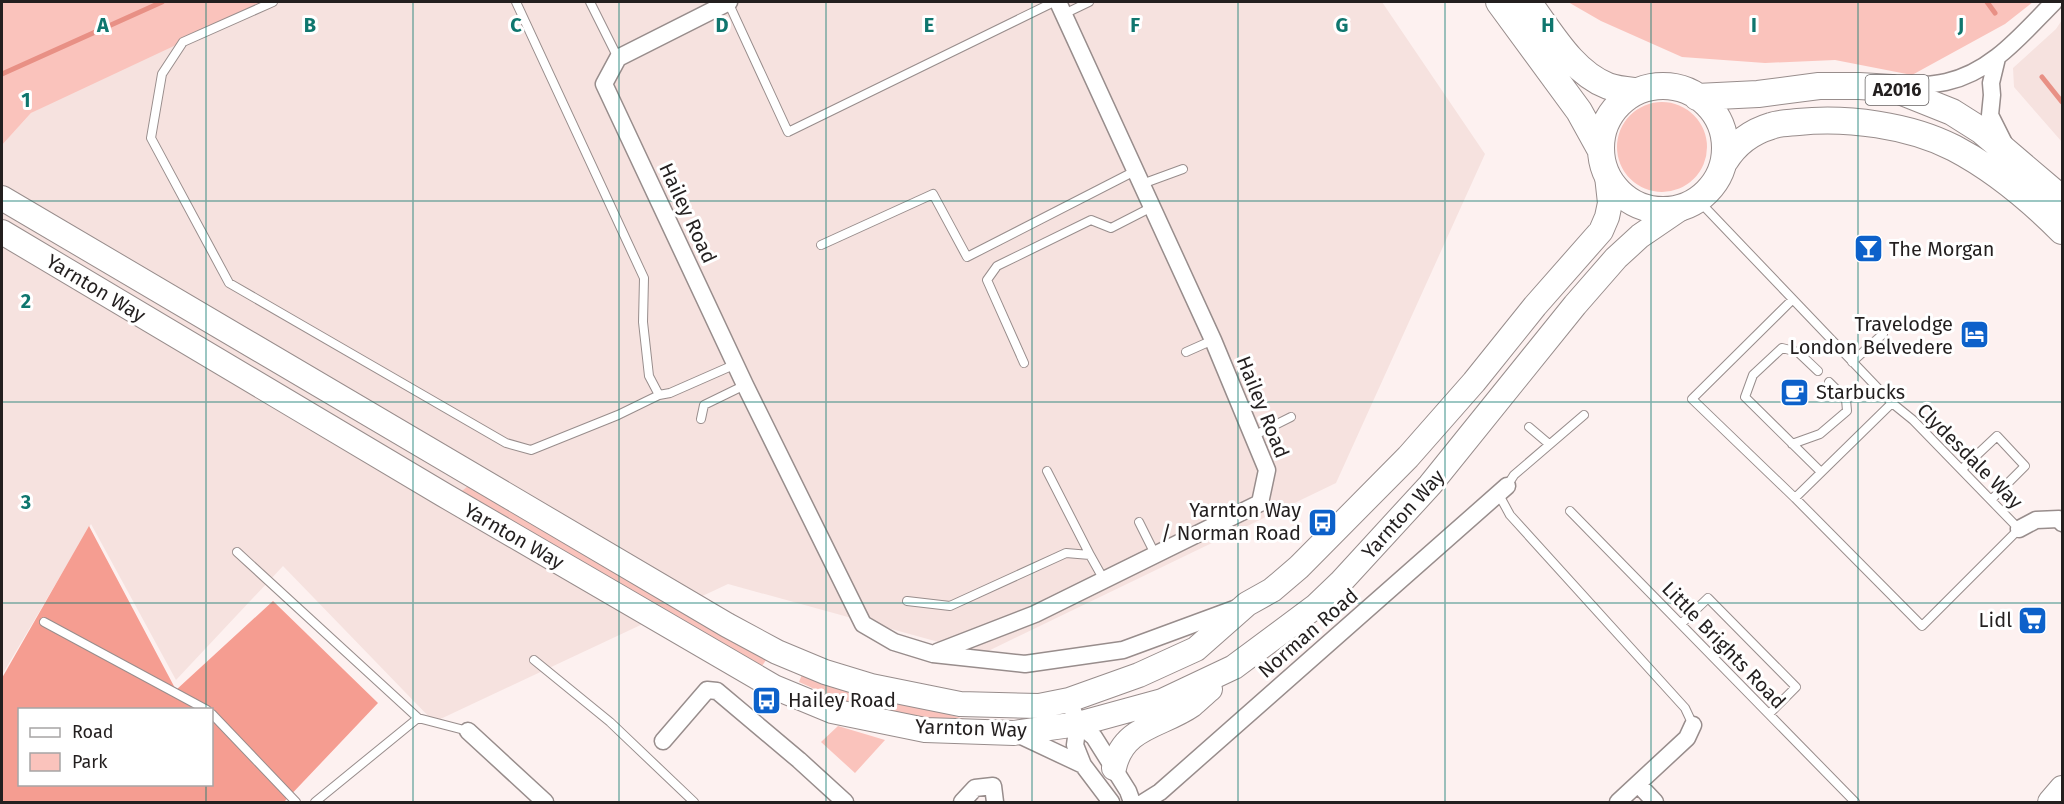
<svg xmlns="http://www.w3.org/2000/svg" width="2064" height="804" font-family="'Fira Sans',sans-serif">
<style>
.built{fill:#f6e2df}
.green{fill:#fac3bc}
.forest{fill:#f59d91;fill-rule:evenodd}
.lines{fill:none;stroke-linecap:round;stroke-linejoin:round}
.stream{stroke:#e89085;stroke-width:5}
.lane-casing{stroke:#988d8c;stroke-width:10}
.street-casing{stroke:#988d8c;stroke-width:19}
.secondary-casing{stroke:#988d8c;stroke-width:26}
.primary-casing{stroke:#988d8c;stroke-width:28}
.lane{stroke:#fff;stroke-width:8}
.street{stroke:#fff;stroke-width:16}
.secondary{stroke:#fff;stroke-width:24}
.primary{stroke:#fff;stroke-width:26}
.grid{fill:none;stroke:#0f766e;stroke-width:1.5;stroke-opacity:0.55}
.labels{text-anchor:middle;stroke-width:6;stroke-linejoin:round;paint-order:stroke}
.shield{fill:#fff;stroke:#656262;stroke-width:1.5}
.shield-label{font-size:18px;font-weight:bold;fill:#231f1f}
.street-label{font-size:20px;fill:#231f1f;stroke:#fff}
.poi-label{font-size:20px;fill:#231f1f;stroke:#fff;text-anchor:start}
.grid-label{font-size:20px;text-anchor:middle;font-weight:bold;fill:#0f766e;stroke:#fff;stroke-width:6;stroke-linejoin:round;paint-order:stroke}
</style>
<rect width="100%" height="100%" fill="#fdf1f0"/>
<path class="built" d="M 246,2 L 1382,2 L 1485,154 L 1336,483 L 982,654 L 728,584 L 434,722 L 283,566 L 176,680 L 91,524 L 2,675 L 2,145 L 31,113 Z
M 2062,20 L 2062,142 L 2014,87 L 2013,68 L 2056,29 Z"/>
<path class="green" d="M 2,2 L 268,2 L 31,113 L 2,145 Z
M 1568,2 L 2033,2 L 2005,24 L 1912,75 L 1835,60 L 1765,63 L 1682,57 L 1601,21 Z
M1617 147a45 45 0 1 1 90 0a45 45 0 1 1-90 0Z
M 468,486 L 768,657 L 762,666 L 627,589 L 462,491 Z
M 803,672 L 833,687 L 854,694 L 926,708 L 982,724 C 946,722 907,721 872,711 C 846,704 823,693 799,682 Z
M 838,726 L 885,740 L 855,773 L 821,742 Z"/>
<path class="forest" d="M 89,526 L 176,690 L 273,601 L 378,703 L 284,802 L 2,802 L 2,678 ZM 20,710 L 212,710 L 212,784 L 20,784 Z"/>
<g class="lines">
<path class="stream" d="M 1987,2 L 1995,13
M 2,74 L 162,2
M 2042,77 L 2062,102"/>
<defs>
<path id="lane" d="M 273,2 L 183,42 L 162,74 L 151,138 L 229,283 L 506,443 L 531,450 L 618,415 L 659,395 L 670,393 L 736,364
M 516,2 L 644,278 L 643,322 L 649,376 L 659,395
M 590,2 L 618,58
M 728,2 L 788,132 L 1054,2
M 1064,14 L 1089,2
M 1142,184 L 1183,169
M 1698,200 L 1892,403 L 1913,420 L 2019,529 L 1922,626 L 1795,498
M 821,245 L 933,194 L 967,257 L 1135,171
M 1792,300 L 1692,399 L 1795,498 L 1892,403
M 1186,352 L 1213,340
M 1852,362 L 1883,334
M 1024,363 L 987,280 L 997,266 L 1091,220 L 1111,228 L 1152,207
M 1818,371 L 1798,352 L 1782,348 L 1753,375 L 1745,397 L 1821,472
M 701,419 L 704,405 L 745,385
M 1529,427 L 1549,444
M 1253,436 L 1291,417
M 1792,444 L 1820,434 L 1847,411 L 1846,399 L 1829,382
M 1962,469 L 1997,436 L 2025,466 L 1992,499
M 1047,471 L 1090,555
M 1507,486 L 1514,475 L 1584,415
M 1498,493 L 1510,515 L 1685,708 L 1693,725
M 1570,511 L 1855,802
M 1139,522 L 1155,554
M 237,552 L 418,718 L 468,731
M 907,601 L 950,606 L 1066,553 L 1090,555 L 1104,580
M 44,622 L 207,710
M 1681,624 L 1708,598 L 1796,687 L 1769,714
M 534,660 L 610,722 L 694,802
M 212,714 L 296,802
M 315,802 L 418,718"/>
<path id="street" d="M 729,2 L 618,58 L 604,84 L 745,385 L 863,624 L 894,642 L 933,654 L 1025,664 L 1123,650 L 1237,608
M 1997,58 L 1991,83 L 1992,95 L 1990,115 L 2005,145
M 1899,88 C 1914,86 1931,85 1946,82 C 1992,72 2022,34 2054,2
M 2019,529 L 2036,520 L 2059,519 L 2062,523
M 937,652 L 1035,614 L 1260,503 L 1267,470 L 1213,340 L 1058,2
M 1069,700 L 1078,724 L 1094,737 L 1128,791 L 1132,802
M 1078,724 L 1075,745 L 1083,765
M 468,731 L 545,802
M 1015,733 L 1083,765 L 1111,802
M 663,741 L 707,690 L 717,691 L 799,760 L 845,802
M 1638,784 L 1655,802
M 962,802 L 975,788 L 993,786 L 995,802
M 1144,802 L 1160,792 L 1507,486
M 1618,802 L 1687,738 L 1693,725"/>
<path id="secondary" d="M 2,198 L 727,625 L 777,652 L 825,672 L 871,686 L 960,704 L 1039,706 L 1069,700 L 1139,675 L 1196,649 L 1247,604 L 1272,590 L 1299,567 L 1408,457 L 1474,382 L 1535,306 L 1601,231 L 1607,217 L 1610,203 L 1607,176
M 2,232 L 444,495 L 774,687 L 832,711 L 925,730 L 1014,733 L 1078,724 L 1162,701 L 1234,667 L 1316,606 L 1340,583 L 1430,485 L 1575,305 L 1616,258 L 1640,236 L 1681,208
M 1114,768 C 1123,726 1162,726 1192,705 C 1198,700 1204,694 1210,689
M 2050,802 L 2062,788"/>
<path id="primary" d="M 1499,2 L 1579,111 L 1600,149
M 1528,2 C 1550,31 1572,72 1608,86 C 1616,89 1626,90 1635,91
M1601 148a62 62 0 1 1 124 0a62 62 0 1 1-124 0Z
M 1697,97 L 1758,94 L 1819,86 L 1859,86 L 1892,88 L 1952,112 L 1982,131 L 2062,199
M 1725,161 C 1736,143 1751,132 1771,126 C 1779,123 1789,123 1798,122 C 1847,117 1909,125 1954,148 C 1994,169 2031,200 2062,231"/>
</defs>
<use href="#lane" class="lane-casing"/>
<use href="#street" class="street-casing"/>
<use href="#secondary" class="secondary-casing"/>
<use href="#primary" class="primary-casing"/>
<use href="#lane" class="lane"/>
<use href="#street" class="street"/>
<use href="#secondary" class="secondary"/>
<use href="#primary" class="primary"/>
</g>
<path class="grid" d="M 206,2 L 206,710M 413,2 L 413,802M 619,2 L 619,802M 826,2 L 826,802M 1032,2 L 1032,802M 1238,2 L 1238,802M 1445,2 L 1445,802M 1651,2 L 1651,802M 1858,2 L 1858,802M 2,201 L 2062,201M 2,402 L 2062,402M 2,603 L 2062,603M 206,784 L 206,802"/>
<defs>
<symbol id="bar-square" viewBox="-11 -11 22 22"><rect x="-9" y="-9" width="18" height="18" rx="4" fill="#0d61ca" stroke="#fff"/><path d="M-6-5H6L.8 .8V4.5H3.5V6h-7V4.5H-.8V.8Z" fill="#fff"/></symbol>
<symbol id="hotel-square" viewBox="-11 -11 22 22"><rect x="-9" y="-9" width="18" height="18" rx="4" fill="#0d61ca" stroke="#fff"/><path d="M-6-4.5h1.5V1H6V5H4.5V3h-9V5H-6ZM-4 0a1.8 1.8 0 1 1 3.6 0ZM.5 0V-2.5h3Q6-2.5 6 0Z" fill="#fff"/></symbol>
<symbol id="cafe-square" viewBox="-11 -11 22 22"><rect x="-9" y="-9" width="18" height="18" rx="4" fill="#0d61ca" stroke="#fff"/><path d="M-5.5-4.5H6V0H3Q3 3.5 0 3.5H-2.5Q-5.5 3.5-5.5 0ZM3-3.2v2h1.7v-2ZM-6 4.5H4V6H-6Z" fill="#fff"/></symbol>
<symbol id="bus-square" viewBox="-11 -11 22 22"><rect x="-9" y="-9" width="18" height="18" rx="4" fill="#0d61ca" stroke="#fff"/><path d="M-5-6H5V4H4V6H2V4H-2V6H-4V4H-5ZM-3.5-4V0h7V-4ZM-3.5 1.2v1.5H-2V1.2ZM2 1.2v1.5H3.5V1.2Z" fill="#fff"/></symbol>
<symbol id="supermarket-square" viewBox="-11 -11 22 22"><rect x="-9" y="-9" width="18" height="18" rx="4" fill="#0d61ca" stroke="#fff"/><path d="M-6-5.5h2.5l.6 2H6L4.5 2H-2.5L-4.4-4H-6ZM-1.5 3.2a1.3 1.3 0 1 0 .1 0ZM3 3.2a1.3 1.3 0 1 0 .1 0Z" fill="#fff"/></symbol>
</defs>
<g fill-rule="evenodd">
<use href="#bar-square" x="1852" y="232" width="33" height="33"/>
<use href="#hotel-square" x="1958" y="318" width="33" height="33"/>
<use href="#cafe-square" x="1778" y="376" width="33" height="33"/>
<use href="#bus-square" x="1306" y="506" width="33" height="33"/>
<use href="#supermarket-square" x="2016" y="604" width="33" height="33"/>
<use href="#bus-square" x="750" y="684" width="33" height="33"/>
</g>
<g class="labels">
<rect class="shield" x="1865.5" y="75" width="63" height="30" rx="4.5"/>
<g class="shield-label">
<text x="1897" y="96">A2016</text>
</g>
<g class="street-label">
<text transform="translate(688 213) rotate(65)" y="7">Hailey Road</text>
<text transform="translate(96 288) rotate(31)" y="7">Yarnton Way</text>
<text transform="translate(1263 407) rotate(68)" y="7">Hailey Road</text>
<text transform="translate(1970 456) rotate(45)" y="7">Clydesdale Way</text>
<text transform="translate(1403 514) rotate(-48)" y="7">Yarnton Way</text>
<text transform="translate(514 536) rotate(30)" y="7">Yarnton Way</text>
<text transform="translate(1308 633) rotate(-41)" y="7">Norman Road</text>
<text transform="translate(1724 645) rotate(46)" y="7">Little Brights Road</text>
<text transform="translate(971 728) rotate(2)" y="7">Yarnton Way</text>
</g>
<g class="poi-label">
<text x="1889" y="256">The Morgan</text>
<text x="1953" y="331" text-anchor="end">Travelodge<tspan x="1953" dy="23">London Belvedere</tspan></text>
<text x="1816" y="399">Starbucks</text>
<text x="1301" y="517" text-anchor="end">Yarnton Way<tspan x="1301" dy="23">/ Norman Road</tspan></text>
<text x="2012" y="627" text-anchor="end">Lidl</text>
<text x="788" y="707">Hailey Road</text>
</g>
</g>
<g class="grid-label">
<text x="103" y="32">A</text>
<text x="310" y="32">B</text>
<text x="516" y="32">C</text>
<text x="722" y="32">D</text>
<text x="929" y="32">E</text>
<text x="1135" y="32">F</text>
<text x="1342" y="32">G</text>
<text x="1548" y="32">H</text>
<text x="1754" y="32">I</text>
<text x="1961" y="32">J</text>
<text x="26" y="107">1</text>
<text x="26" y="308">2</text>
<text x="26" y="509">3</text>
</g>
<rect width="2064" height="804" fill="none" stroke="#231f1f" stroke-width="6"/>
<rect x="18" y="708" width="195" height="78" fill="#ffffff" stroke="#a7a5a5" stroke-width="1.5"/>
<rect x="30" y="728" width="30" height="9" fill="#ffffff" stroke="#a7a5a5" stroke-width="1.5"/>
<text x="72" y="738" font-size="18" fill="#231f1f">Road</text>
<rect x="30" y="753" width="30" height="18" fill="#fac3bc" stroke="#a7a5a5" stroke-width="1.5"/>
<text x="72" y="768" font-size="18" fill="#231f1f">Park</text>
</svg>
